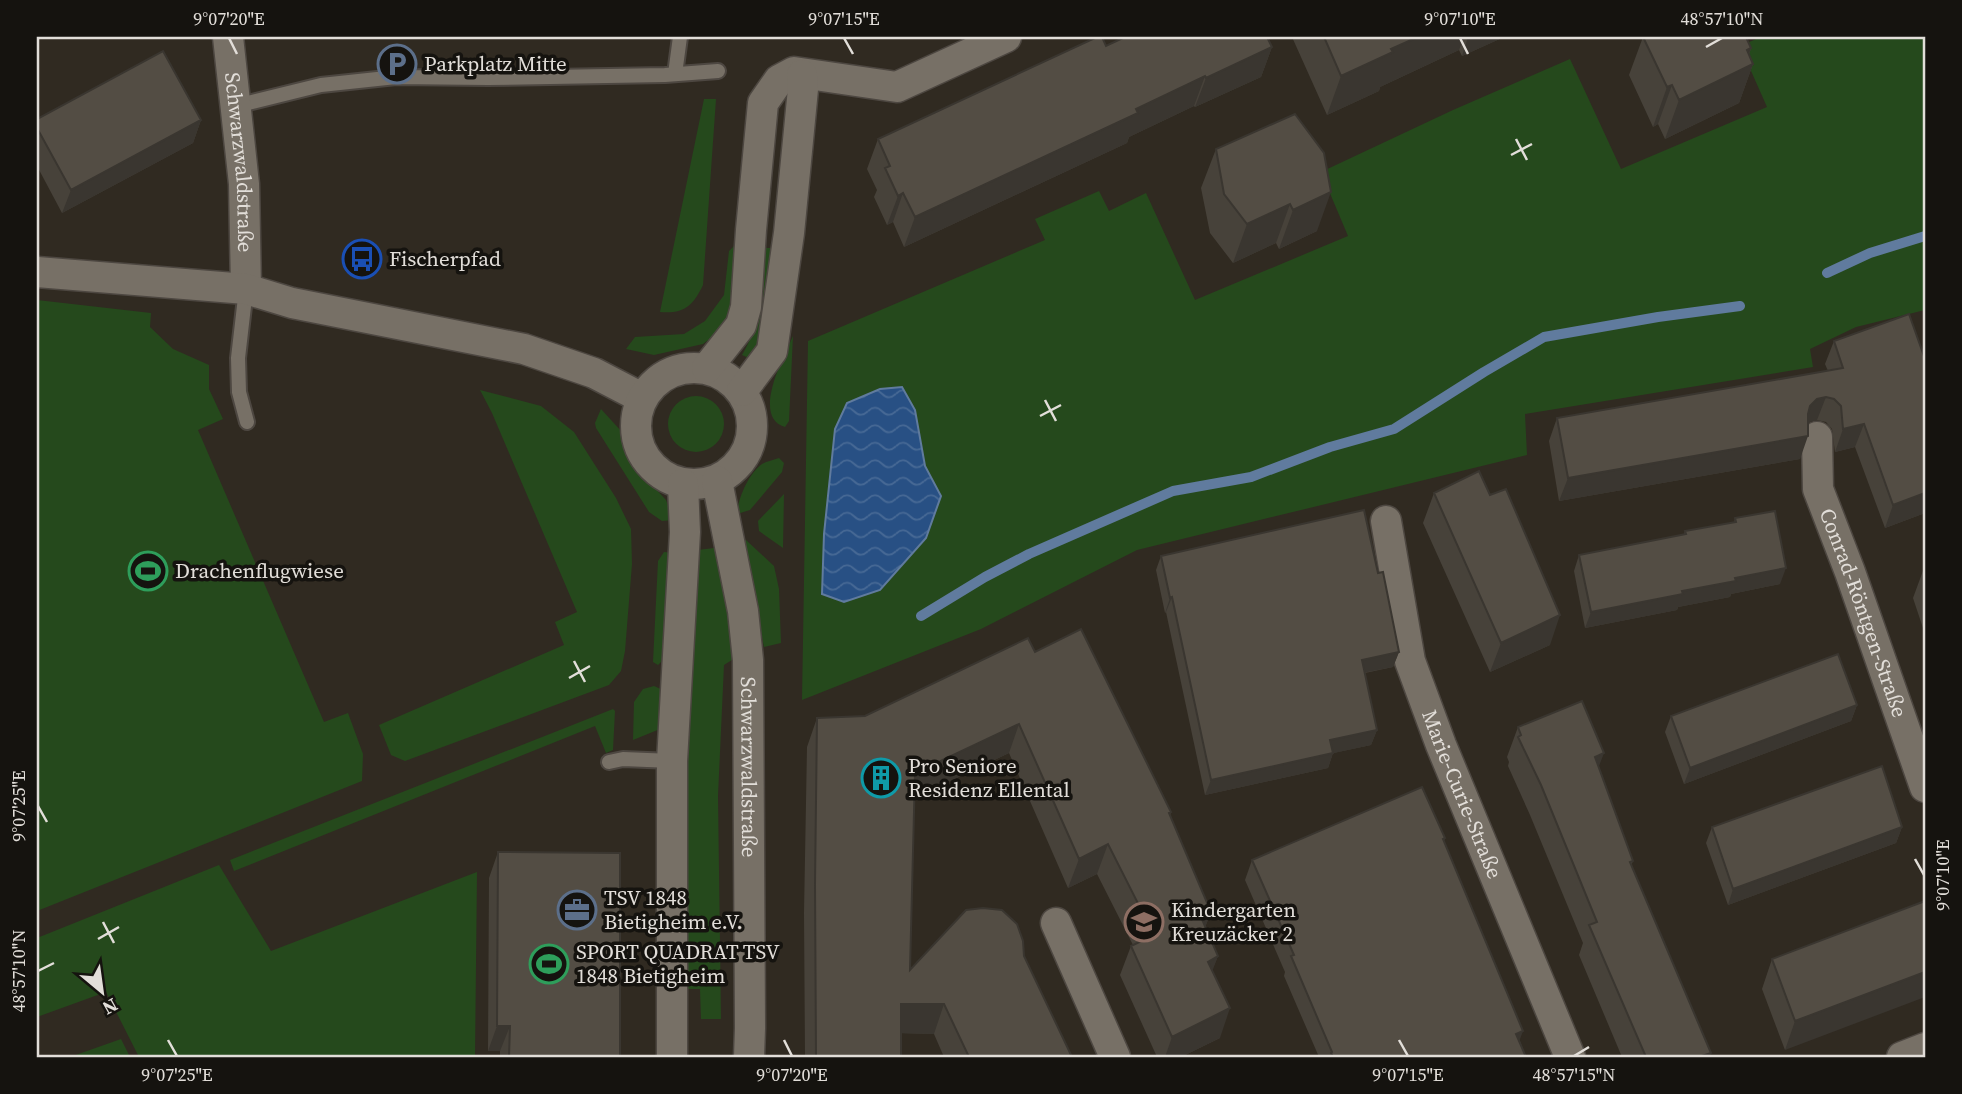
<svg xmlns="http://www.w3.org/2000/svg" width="1962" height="1094" font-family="'Source Serif 4',serif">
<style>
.green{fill:#25491c}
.water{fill:url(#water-waves);stroke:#607b9e;stroke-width:2}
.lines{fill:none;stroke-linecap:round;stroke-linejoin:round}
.stream{stroke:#607b9e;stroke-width:10}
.lane-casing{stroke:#4d4741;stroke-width:18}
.street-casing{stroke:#4d4741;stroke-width:33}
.lane{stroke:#777066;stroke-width:14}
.street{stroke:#777066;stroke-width:30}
.wall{fill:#47423a}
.shaded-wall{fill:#3a3630}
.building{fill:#534d44;stroke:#3a3630;stroke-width:2}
.ticks{fill:none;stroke:#e2ded9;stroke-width:2.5}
.labels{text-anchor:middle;stroke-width:7;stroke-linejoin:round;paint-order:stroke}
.poi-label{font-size:21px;fill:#e2ded9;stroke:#15130f;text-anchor:start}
.street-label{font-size:21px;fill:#e2ded9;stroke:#15130f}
.neatline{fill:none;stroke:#e2ded9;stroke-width:2.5}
.ticks-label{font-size:18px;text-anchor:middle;fill:#e2ded9}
</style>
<defs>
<pattern id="water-waves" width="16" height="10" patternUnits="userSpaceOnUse" patternTransform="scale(1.75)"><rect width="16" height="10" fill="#285084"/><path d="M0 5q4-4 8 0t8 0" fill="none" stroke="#476995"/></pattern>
</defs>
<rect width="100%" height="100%" fill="#302a21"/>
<path class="green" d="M 1761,37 L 1925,37 L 1925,310 L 1856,327 L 1810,349 L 1813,367 L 1525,414 L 1527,455 L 1137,550 L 981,629 L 802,700 L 808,341 L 1045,240 L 1035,219 L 1099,191 L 1109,211 L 1146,193 L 1195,300 L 1348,236 L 1321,172 L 1453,110 L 1570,59 L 1621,169 L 1767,107 L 1740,46 Z
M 704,99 L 716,99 L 703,285 C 693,306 684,314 660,312 Z
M 742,245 L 739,304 L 724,328 L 703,344 L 654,355 L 626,349 L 635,337 L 684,334 L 705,321 L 724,295 L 729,251 L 734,246 Z
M 761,248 L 781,248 L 769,325 L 753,360 L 742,355 C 762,323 759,285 761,248 Z
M 37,300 L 151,313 L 150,327 L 173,349 L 209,365 L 209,389 L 223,419 L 198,430 L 324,722 L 348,713 L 363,754 L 362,781 L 37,911 Z
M 793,336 L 789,421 L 785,427 C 751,417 784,356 793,336 Z
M 480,390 L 541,406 L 574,432 L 616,498 L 631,529 L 632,564 L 625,651 L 621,671 L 609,685 L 405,761 L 391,755 L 379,725 L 564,645 L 555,622 L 577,612 L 492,413 Z
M668 424a28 28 0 1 1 56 0a28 28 0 1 1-56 0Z
M 601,409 L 622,432 L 631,457 L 641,473 L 666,500 L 673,520 L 662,521 L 649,512 L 596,428 L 595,423 Z
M 779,458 L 784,463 L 782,472 L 750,510 L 737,514 C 738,498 749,473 762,464 C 767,461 774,460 779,458 Z
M 784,494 L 783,548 L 759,531 L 758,521 Z
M 742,540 L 746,540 L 774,566 L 779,589 L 781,643 L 764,647 Z
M 722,547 L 735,658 L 724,665 L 718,796 L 721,1019 L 701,1019 L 700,989 L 683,989 L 683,772 L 698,550 Z
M 664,552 L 674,553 L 667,656 L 658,665 L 653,662 L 658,561 Z
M 654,686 L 663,690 L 660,729 L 633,740 L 634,702 L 643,689 Z
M 613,709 L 615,711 L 613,750 L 606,753 L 595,726 L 234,871 L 230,860 Z
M 219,865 L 271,951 L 477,872 L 475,1057 L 139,1057 L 106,992 L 37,1017 L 37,938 Z
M 121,1039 L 130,1057 L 70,1057 Z"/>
<path class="water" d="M 902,387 L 915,410 L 925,466 L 941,496 L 926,538 L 880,590 L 844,602 L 822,594 L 824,534 L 835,429 L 847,403 L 880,389 Z"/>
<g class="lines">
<path class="stream" d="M 1827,273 L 1870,253 L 1925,236
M 921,616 L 985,577 L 1029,554 L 1173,491 L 1251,477 L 1330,447 L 1394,429 L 1484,372 L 1544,337 L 1658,317 L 1740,306"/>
<defs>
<path id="lane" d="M 675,74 L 680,37
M 236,106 L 321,85 L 396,77 L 488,78 L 665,75 L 718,71
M 246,289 L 238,358 L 239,392 L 247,422
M 609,762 L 623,759 L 672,761"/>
<g id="street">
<path id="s1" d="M 228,37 L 244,184 L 246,289"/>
<path d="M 37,272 L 246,289 L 292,303 L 524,349 L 594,373 L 642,398"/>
<circle cx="694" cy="426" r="58"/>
<path d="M 707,368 L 741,325 L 746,307 L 751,230 L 763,103 L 779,80 L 794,72 L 897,87 L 1006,37"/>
<path d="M 742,391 L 772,351 L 789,233 L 803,89 L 802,75"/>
<path id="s2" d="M 1817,437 L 1818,489 L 1850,572 L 1925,787"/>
<path id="s3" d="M 717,481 L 743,611 L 748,660 L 750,1028 L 749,1057"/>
<path id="s4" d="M 1386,521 L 1410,661 L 1441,745 L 1570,1057"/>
<path d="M 1056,923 L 1115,1057"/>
<path d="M 672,1057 L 672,761 L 685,532 L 683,484"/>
<path d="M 1902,1057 L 1925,1048"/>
</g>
</defs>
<use href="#lane" class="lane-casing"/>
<use href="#street" class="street-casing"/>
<use href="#lane" class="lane"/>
<use href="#street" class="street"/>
</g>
<path class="wall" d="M 1292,37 L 1504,37 L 1462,56 L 1459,50 L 1380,87 L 1379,91 L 1327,115 Z
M 1643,37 L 1751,48 L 1749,55 L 1753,64 L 1739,103 L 1665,139 L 1658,124 L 1653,127 L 1629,75 Z
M 1106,46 L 1272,47 L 1261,77 L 1195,107 L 1194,106 L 1129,137 L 1127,143 L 904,247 L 893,222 L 887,225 L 874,197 L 877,190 L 867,169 L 878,139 Z
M 1295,114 L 1317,231 L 1279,249 L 1276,243 L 1233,263 L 1210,233 L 1201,188 L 1216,149 Z
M 201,120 L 193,143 L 62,213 L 37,166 L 37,128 Z
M 1834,341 L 1925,513 L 1885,528 L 1855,447 L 1835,452 L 1832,429 L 1826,422 L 1817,420 L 1808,422 L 1800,459 L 1559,501 L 1549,441 L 1557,418 L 1828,371 L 1825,364 Z
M 1434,493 L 1490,495 L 1550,645 L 1490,672 L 1423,523 Z
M 1735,518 L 1780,584 L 1731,594 L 1730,597 L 1678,607 L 1677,610 L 1585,628 L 1574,571 L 1579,555 L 1684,534 L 1685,531 L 1734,523 Z
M 1161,556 L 1378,573 L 1399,652 L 1393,667 L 1365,673 L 1377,730 L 1371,745 L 1333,753 L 1328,768 L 1205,795 L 1166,612 L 1165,613 L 1156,570 Z
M 1924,568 L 1925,568 L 1925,634 L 1913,598 Z
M 1035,652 L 1171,812 L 1170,816 L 1211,912 L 1205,927 L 1218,956 L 1212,970 L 1220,1038 L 1181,1057 L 1157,1057 L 1120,975 L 1131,946 L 1133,945 L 1097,874 L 1068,888 L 1009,753 L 914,798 L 910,970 L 1024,956 L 1072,1057 L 944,1057 L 934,1034 L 901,1033 L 901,1057 L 805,1057 L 804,913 L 807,747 L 817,718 L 865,716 Z
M 1857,705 L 1851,721 L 1684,784 L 1665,732 L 1671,716 Z
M 1518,727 L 1599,767 L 1633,861 L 1631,866 L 1711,1053 L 1709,1057 L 1622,1057 L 1579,955 L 1583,943 L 1530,815 L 1508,766 L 1509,762 L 1507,757 Z
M 1712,827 L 1902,827 L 1896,843 L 1728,905 L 1706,843 Z
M 1445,838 L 1444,841 L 1526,1057 L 1319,1057 L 1284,976 L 1285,972 L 1245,880 L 1252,860 Z
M 498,852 L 620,1057 L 500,1057 L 500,1051 L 488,1051 L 489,878 Z
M 1925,901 L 1785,1050 L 1762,989 L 1772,959 Z"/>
<path class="shaded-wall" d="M 1418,37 L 1464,37 L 1459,50 L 1380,87 L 1379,91 L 1327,115 L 1341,76 L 1391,49 Z
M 1468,37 L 1504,37 L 1462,56 Z
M 1272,47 L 1261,77 L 1195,107 L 1206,78 Z
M 1751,48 L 1744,69 L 1753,64 L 1739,103 L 1665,139 L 1679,100 Z
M 1205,76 L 1194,106 L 1129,137 L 1127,143 L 904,247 L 915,217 Z
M 1672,85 L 1658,124 L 1653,127 L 1667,87 Z
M 201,120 L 193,143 L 62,213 L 71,190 Z
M 1331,192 L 1317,231 L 1279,249 L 1293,210 Z
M 903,193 L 893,222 L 887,225 L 898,196 Z
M 1290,204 L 1276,243 L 1233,263 L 1247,224 Z
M 1826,397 L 1817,420 L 1809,422 L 1801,429 L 1810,406 L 1817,399 Z
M 1864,424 L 1855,447 L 1835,452 L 1843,429 Z
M 1808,436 L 1800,459 L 1559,501 L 1568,478 Z
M 1925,493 L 1925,513 L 1885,528 L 1893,505 Z
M 1786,568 L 1780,584 L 1731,594 L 1730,597 L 1678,607 L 1677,610 L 1585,628 L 1591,612 L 1735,578 Z
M 1172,597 L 1166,612 L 1165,613 L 1170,598 Z
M 1560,615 L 1550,645 L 1490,672 L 1501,643 Z
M 1399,652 L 1393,667 L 1357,674 L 1362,660 Z
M 1857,705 L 1851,721 L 1684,784 L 1690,768 Z
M 1019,724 L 1009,753 L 904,803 L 915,773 Z
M 1377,730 L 1371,745 L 1325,755 L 1330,740 Z
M 1333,753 L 1328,768 L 1205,795 L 1211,780 Z
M 1604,753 L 1593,782 L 1595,757 Z
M 1902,827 L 1896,843 L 1728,905 L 1733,889 Z
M 1108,844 L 1097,874 L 1068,888 L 1079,859 Z
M 1211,912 L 1200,941 L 1201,917 Z
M 1218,956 L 1207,985 L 1208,962 Z
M 1925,972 L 1925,997 L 1785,1050 L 1795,1021 Z
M 901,1004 L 944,1004 L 934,1034 L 890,1033 Z
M 1230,1008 L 1220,1038 L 1181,1057 L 1165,1057 L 1172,1037 Z
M 497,1026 L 510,1026 L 500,1051 L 488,1051 Z
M 1523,1031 L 1516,1050 L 1516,1034 Z
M 1711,1053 L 1709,1057 L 1699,1057 Z"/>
<path class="building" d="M 1097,37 L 1102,37 L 1106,46 L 1125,37 L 1267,37 L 1272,47 L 1206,78 L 1205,76 L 1136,109 L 1138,113 L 915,217 L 903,193 L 898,196 L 885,168 L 890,166 L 878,139 Z
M 1324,37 L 1418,37 L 1391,49 L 1393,52 L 1341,76 Z
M 1643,37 L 1746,37 L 1751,48 L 1747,50 L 1753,64 L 1679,100 L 1672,85 L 1667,87 Z
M 163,51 L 201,120 L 71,190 L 37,128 L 37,119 Z
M 1295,114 L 1324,153 L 1331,192 L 1293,210 L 1290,204 L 1247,224 L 1224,194 L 1216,149 Z
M 1909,314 L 1925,359 L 1925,493 L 1893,505 L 1864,424 L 1843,429 L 1841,406 L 1834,399 L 1826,397 L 1817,399 L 1810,406 L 1808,414 L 1808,436 L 1568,478 L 1557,418 L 1843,368 L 1834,341 Z
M 1479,471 L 1490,495 L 1506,489 L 1560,615 L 1501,643 L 1434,493 Z
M 1364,510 L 1378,573 L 1383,572 L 1399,652 L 1362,660 L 1377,730 L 1330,740 L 1333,753 L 1211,780 L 1172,597 L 1170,598 L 1161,556 Z
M 1775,511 L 1786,568 L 1735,578 L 1736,581 L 1682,591 L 1683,594 L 1591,612 L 1579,555 L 1686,534 L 1685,531 L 1736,522 L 1735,518 Z
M 1081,629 L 1171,812 L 1169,813 L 1211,912 L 1201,917 L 1218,956 L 1208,962 L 1230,1008 L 1172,1037 L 1131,946 L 1154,935 L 1108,844 L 1079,859 L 1019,724 L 915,773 L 910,970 L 966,910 L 983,908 L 1002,910 L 1017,924 L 1023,941 L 1024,956 L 1072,1057 L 969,1057 L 944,1004 L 901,1004 L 901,1057 L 816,1057 L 815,884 L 817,718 L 865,716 L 1028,638 L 1035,652 Z
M 1838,654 L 1857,705 L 1690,768 L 1671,716 Z
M 1582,701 L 1604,753 L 1595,757 L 1633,861 L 1630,862 L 1711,1053 L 1699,1057 L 1646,1057 L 1589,925 L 1597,922 L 1541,785 L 1518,737 L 1521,735 L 1518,727 Z
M 1882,766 L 1902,827 L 1733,889 L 1712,827 Z
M 1422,787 L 1445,838 L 1443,839 L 1523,1031 L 1516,1034 L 1526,1057 L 1333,1057 L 1331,1053 L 1332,1052 L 1291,956 L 1294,955 L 1252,860 Z
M 498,852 L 620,853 L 620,1057 L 509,1057 L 510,1026 L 497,1026 Z
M 1925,901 L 1925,972 L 1795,1021 L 1772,959 Z"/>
<path class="ticks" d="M 229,38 L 237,54M 844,38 L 853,54M 1460,38 L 1468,54M 1706,47 L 1722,38M 1516,139 L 1527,160M 1511,155 L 1532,144M 1045,400 L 1056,421M 1040,416 L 1061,405M 574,661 L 585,682M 569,678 L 590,666M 38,806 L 47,822M 1915,859 L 1924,875M 103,922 L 114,943M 98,939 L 119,927M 38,971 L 54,963M 168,1040 L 177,1056M 784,1040 L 792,1056M 1399,1040 L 1408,1056M 1574,1056 L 1589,1047"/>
<defs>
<symbol id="parking-ring" viewBox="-11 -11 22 22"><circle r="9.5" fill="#15130f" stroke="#5c6f8a" stroke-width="1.5"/><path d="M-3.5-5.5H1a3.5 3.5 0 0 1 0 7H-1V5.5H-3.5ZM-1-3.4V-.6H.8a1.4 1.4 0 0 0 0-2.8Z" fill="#5c6f8a"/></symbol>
<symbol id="bus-ring" viewBox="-11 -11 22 22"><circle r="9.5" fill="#15130f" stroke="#1a4fb4" stroke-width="1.5"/><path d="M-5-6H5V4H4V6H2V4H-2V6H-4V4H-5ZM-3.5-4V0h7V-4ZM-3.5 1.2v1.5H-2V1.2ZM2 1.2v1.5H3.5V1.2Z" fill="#1a4fb4"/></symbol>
<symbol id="stadium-ring" viewBox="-11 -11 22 22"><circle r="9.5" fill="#15130f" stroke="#2e9e5b" stroke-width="1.5"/><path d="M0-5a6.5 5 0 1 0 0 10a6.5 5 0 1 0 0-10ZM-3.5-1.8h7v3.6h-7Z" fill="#2e9e5b"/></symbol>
<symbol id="building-ring" viewBox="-11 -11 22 22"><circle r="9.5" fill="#15130f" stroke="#0f9aa8" stroke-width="1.5"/><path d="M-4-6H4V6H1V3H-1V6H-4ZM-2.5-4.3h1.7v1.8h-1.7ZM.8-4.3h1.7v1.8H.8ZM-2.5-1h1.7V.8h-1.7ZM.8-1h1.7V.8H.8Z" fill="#0f9aa8"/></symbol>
<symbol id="office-ring" viewBox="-11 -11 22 22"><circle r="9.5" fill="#15130f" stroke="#5c6f8a" stroke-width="1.5"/><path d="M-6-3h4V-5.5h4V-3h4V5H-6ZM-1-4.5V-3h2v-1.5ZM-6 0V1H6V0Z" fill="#5c6f8a"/></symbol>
<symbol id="school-ring" viewBox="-11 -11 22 22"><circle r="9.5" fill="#15130f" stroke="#8d6e63" stroke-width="1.5"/><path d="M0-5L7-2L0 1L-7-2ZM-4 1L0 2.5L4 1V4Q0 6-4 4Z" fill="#8d6e63"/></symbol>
</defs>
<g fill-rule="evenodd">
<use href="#parking-ring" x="375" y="42" width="44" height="44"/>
<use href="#bus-ring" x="340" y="237" width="44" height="44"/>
<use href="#stadium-ring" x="126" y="549" width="44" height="44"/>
<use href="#building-ring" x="859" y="756" width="44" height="44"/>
<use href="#office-ring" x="555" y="888" width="44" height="44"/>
<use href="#school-ring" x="1122" y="900" width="44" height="44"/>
<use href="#stadium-ring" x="527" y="942" width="44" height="44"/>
</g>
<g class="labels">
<g class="poi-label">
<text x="424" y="71">Parkplatz Mitte</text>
<text x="389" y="266">Fischerpfad</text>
<text x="175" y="578">Drachenflugwiese</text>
<text x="908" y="773">Pro Seniore<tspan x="908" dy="24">Residenz Ellental</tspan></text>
<text x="604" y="905">TSV 1848<tspan x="604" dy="24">Bietigheim e.V.</tspan></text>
<text x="1171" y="917">Kindergarten<tspan x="1171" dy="24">Kreuzäcker 2</tspan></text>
<text x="576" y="959">SPORT QUADRAT TSV<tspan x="576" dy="24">1848 Bietigheim</tspan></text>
</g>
<g class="street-label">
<text dy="7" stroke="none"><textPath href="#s1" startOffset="126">Schwarzwaldstraße</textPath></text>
<text dy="7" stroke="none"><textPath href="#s2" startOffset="184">Conrad-Röntgen-Straße</textPath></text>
<text dy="7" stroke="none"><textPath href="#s3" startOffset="289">Schwarzwaldstraße</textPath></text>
<text dy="7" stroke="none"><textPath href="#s4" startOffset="285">Marie-Curie-Straße</textPath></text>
</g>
</g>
<rect width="1962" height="1094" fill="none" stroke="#15130f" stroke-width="77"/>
<g transform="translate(102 992) rotate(151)" stroke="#15130f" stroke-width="5" paint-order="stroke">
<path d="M0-5L12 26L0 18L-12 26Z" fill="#e2ded9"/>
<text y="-10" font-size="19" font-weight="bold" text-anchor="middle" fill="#e2ded9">N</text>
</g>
<rect x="38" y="38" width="1886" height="1018" class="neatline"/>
<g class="ticks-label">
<text x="229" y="25">9°07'20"E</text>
<text x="844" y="25">9°07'15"E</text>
<text x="1460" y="25">9°07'10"E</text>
<text x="1722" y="25">48°57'10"N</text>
<text transform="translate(19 806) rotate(-90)" y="6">9°07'25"E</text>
<text transform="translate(1943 875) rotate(-90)" y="6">9°07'10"E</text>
<text transform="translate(19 971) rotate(-90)" y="6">48°57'10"N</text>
<text x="177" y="1081">9°07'25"E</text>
<text x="792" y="1081">9°07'20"E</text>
<text x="1408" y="1081">9°07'15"E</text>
<text x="1574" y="1081">48°57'15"N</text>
</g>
</svg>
